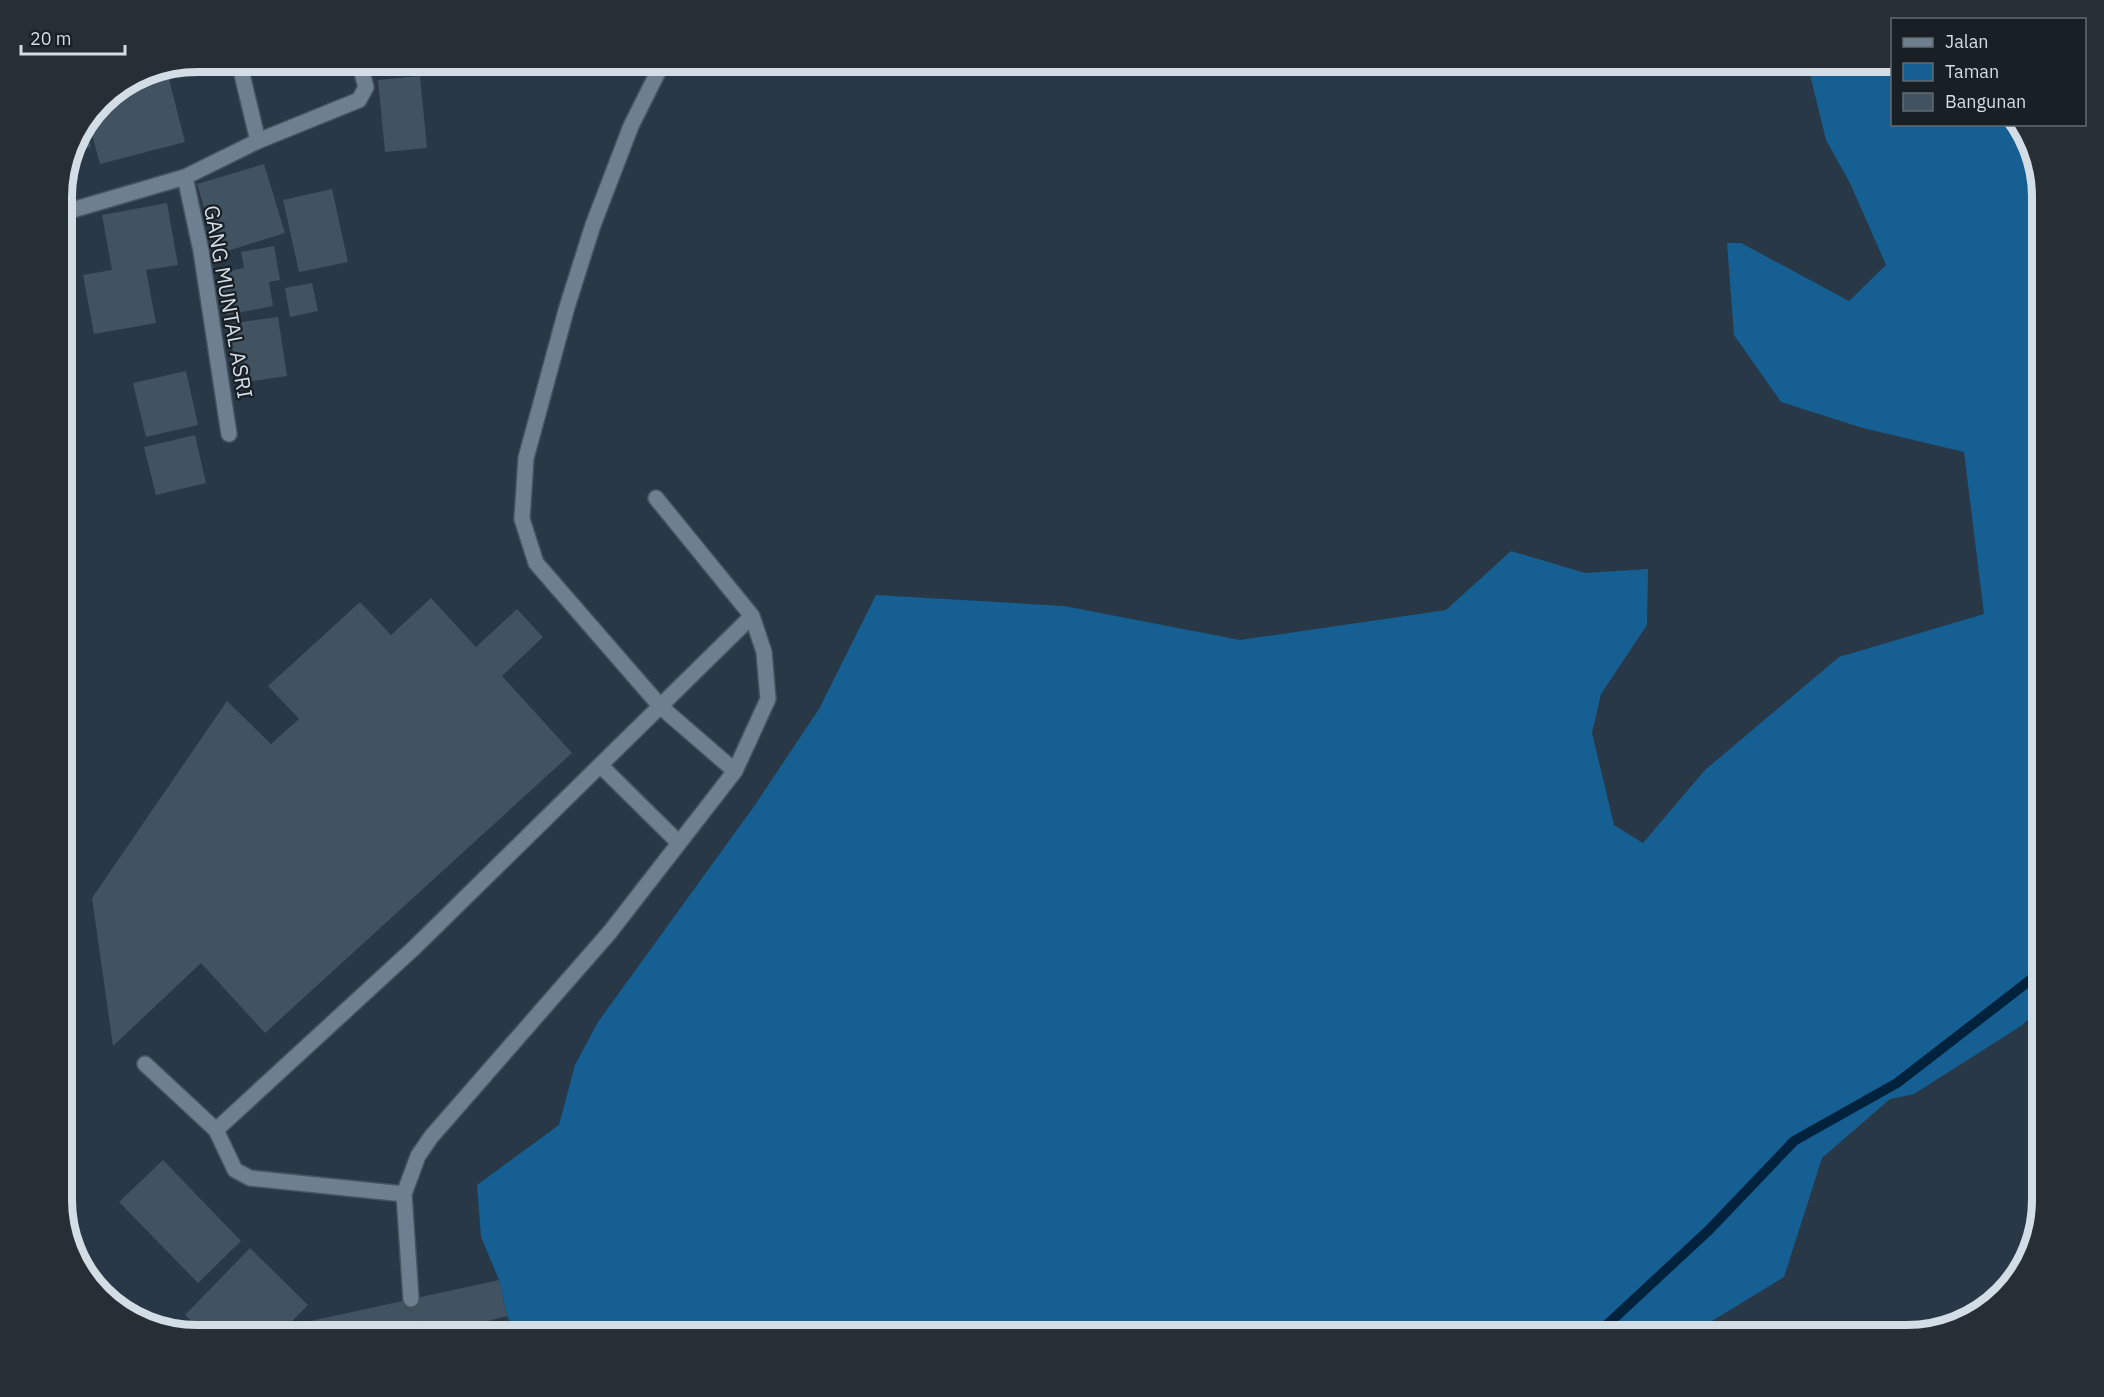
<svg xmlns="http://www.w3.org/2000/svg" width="2104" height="1397" font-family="'IBM Plex Sans',sans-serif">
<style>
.green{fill:#155f93}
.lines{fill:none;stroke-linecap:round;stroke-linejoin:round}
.stream{stroke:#00223d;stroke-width:10}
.building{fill:#415260}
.minor-tunnel{stroke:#42515e;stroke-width:15;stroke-dasharray:15 8;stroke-linecap:butt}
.minor-casing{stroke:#475460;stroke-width:18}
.minor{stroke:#6e7f8f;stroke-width:15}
.labels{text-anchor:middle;stroke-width:4.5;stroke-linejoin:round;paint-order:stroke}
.street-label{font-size:21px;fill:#d3dde5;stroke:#181f25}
.rim{fill:none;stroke:#d3dde5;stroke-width:8}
</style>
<rect width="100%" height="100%" fill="#293846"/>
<path class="green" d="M 1807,62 L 1892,62 L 1892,124 L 2020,125 L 2024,130 L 2042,197 L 2042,1007 L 2021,1026 L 1914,1094 L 1890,1099 L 1822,1158 L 1784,1277 L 1689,1335 L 1010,1335 L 975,1323 L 915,1327 L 909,1335 L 517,1335 L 507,1316 L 499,1280 L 481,1237 L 477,1185 L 559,1125 L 575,1065 L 598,1022 L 755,805 L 819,709 L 876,595 L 1064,606 L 1240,640 L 1446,610 L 1511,551 L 1585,573 L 1648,569 L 1647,625 L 1601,694 L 1592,733 L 1614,825 L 1643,843 L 1705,770 L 1839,657 L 1984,614 L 1964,452 L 1863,428 L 1781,402 L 1734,335 L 1727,243 L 1741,243 L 1849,301 L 1886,265 L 1850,183 L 1826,140 Z"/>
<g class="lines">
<path class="stream" d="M 1596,1335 L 1709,1230 L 1794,1141 L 1897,1083 L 2042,971"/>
</g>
<path class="building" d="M 420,76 L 427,148 L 385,152 L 378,80 Z
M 169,79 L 185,142 L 100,164 L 88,120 L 102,101 L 114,93 Z
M 86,123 L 91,147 L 72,151 L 75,138 Z
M 264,164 L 285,233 L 218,254 L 197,184 Z
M 332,189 L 348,262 L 299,272 L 283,200 Z
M 167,203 L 178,265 L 146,270 L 156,323 L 94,334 L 83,275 L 112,270 L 102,215 Z
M 274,246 L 280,280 L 269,282 L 273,306 L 227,315 L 219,273 L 244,268 L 241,252 Z
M 312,283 L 318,311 L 290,317 L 285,288 Z
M 278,317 L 287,376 L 238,383 L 228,324 Z
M 186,371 L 198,425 L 146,437 L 133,383 Z
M 195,435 L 206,483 L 156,495 L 144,447 Z
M 431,598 L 476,647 L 517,609 L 543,637 L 502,676 L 572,753 L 265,1033 L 201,963 L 113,1046 L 92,898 L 227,701 L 271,744 L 299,719 L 268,686 L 360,602 L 391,635 Z
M 62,1030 L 63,1030 L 66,1046 L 62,1046 Z
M 163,1160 L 241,1241 L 198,1283 L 119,1202 Z
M 250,1248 L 308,1305 L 278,1335 L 206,1335 L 185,1315 Z
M 499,1280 L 507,1316 L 435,1335 L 309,1335 L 306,1322 Z
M 188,1326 L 199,1335 L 183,1331 Z"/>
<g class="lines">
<path class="minor-tunnel" d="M 411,1299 L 417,1335"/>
<defs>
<path id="minor" d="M 239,62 L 258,141
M 663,62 L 631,126 L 593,225 L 567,307 L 526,458 L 522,519 L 536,563 L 661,707 L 735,771
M 185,177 L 201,251 L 229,434
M 62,213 L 185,177 L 258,141 L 359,100 L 366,87 L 359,62
M 600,765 L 678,842
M 145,1064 L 216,1130 L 235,1170 L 250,1178 L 404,1194
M 216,1130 L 415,947 L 752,616
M 411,1299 L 404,1194 L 418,1156 L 431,1137 L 610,932 L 735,771 L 768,699 L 764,652 L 752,616 L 656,498"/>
</defs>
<use href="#minor" class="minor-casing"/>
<use href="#minor" class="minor"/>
</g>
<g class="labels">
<g class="street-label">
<text transform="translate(228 302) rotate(80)" y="7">GANG MUNTAL ASRI</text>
</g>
</g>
<path d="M0 0H2104V1397H0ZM197 72H1907A125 125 0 0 1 2032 197V1200A125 125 0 0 1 1907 1325H197A125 125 0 0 1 72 1200V197A125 125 0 0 1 197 72Z" fill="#272e34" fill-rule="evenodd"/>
<path class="rim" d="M197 72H1907A125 125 0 0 1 2032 197V1200A125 125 0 0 1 1907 1325H197A125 125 0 0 1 72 1200V197A125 125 0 0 1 197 72Z"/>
<rect x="1891" y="18" width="195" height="108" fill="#181f25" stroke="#636b72" stroke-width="1.5"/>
<rect x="1903" y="38" width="30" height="9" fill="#6e7f8f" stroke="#636b72" stroke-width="1.5"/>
<text x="1945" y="48" font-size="18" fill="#d3dde5">Jalan</text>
<rect x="1903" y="63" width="30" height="18" fill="#155f93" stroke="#636b72" stroke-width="1.5"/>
<text x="1945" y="78" font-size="18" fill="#d3dde5">Taman</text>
<rect x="1903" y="93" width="30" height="18" fill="#415260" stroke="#636b72" stroke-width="1.5"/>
<text x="1945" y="108" font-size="18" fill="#d3dde5">Bangunan</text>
<path d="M21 45v9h104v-9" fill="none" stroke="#d3dde5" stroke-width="3"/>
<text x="30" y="45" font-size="18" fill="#d3dde5" stroke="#181f25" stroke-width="4.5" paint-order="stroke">20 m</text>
</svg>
